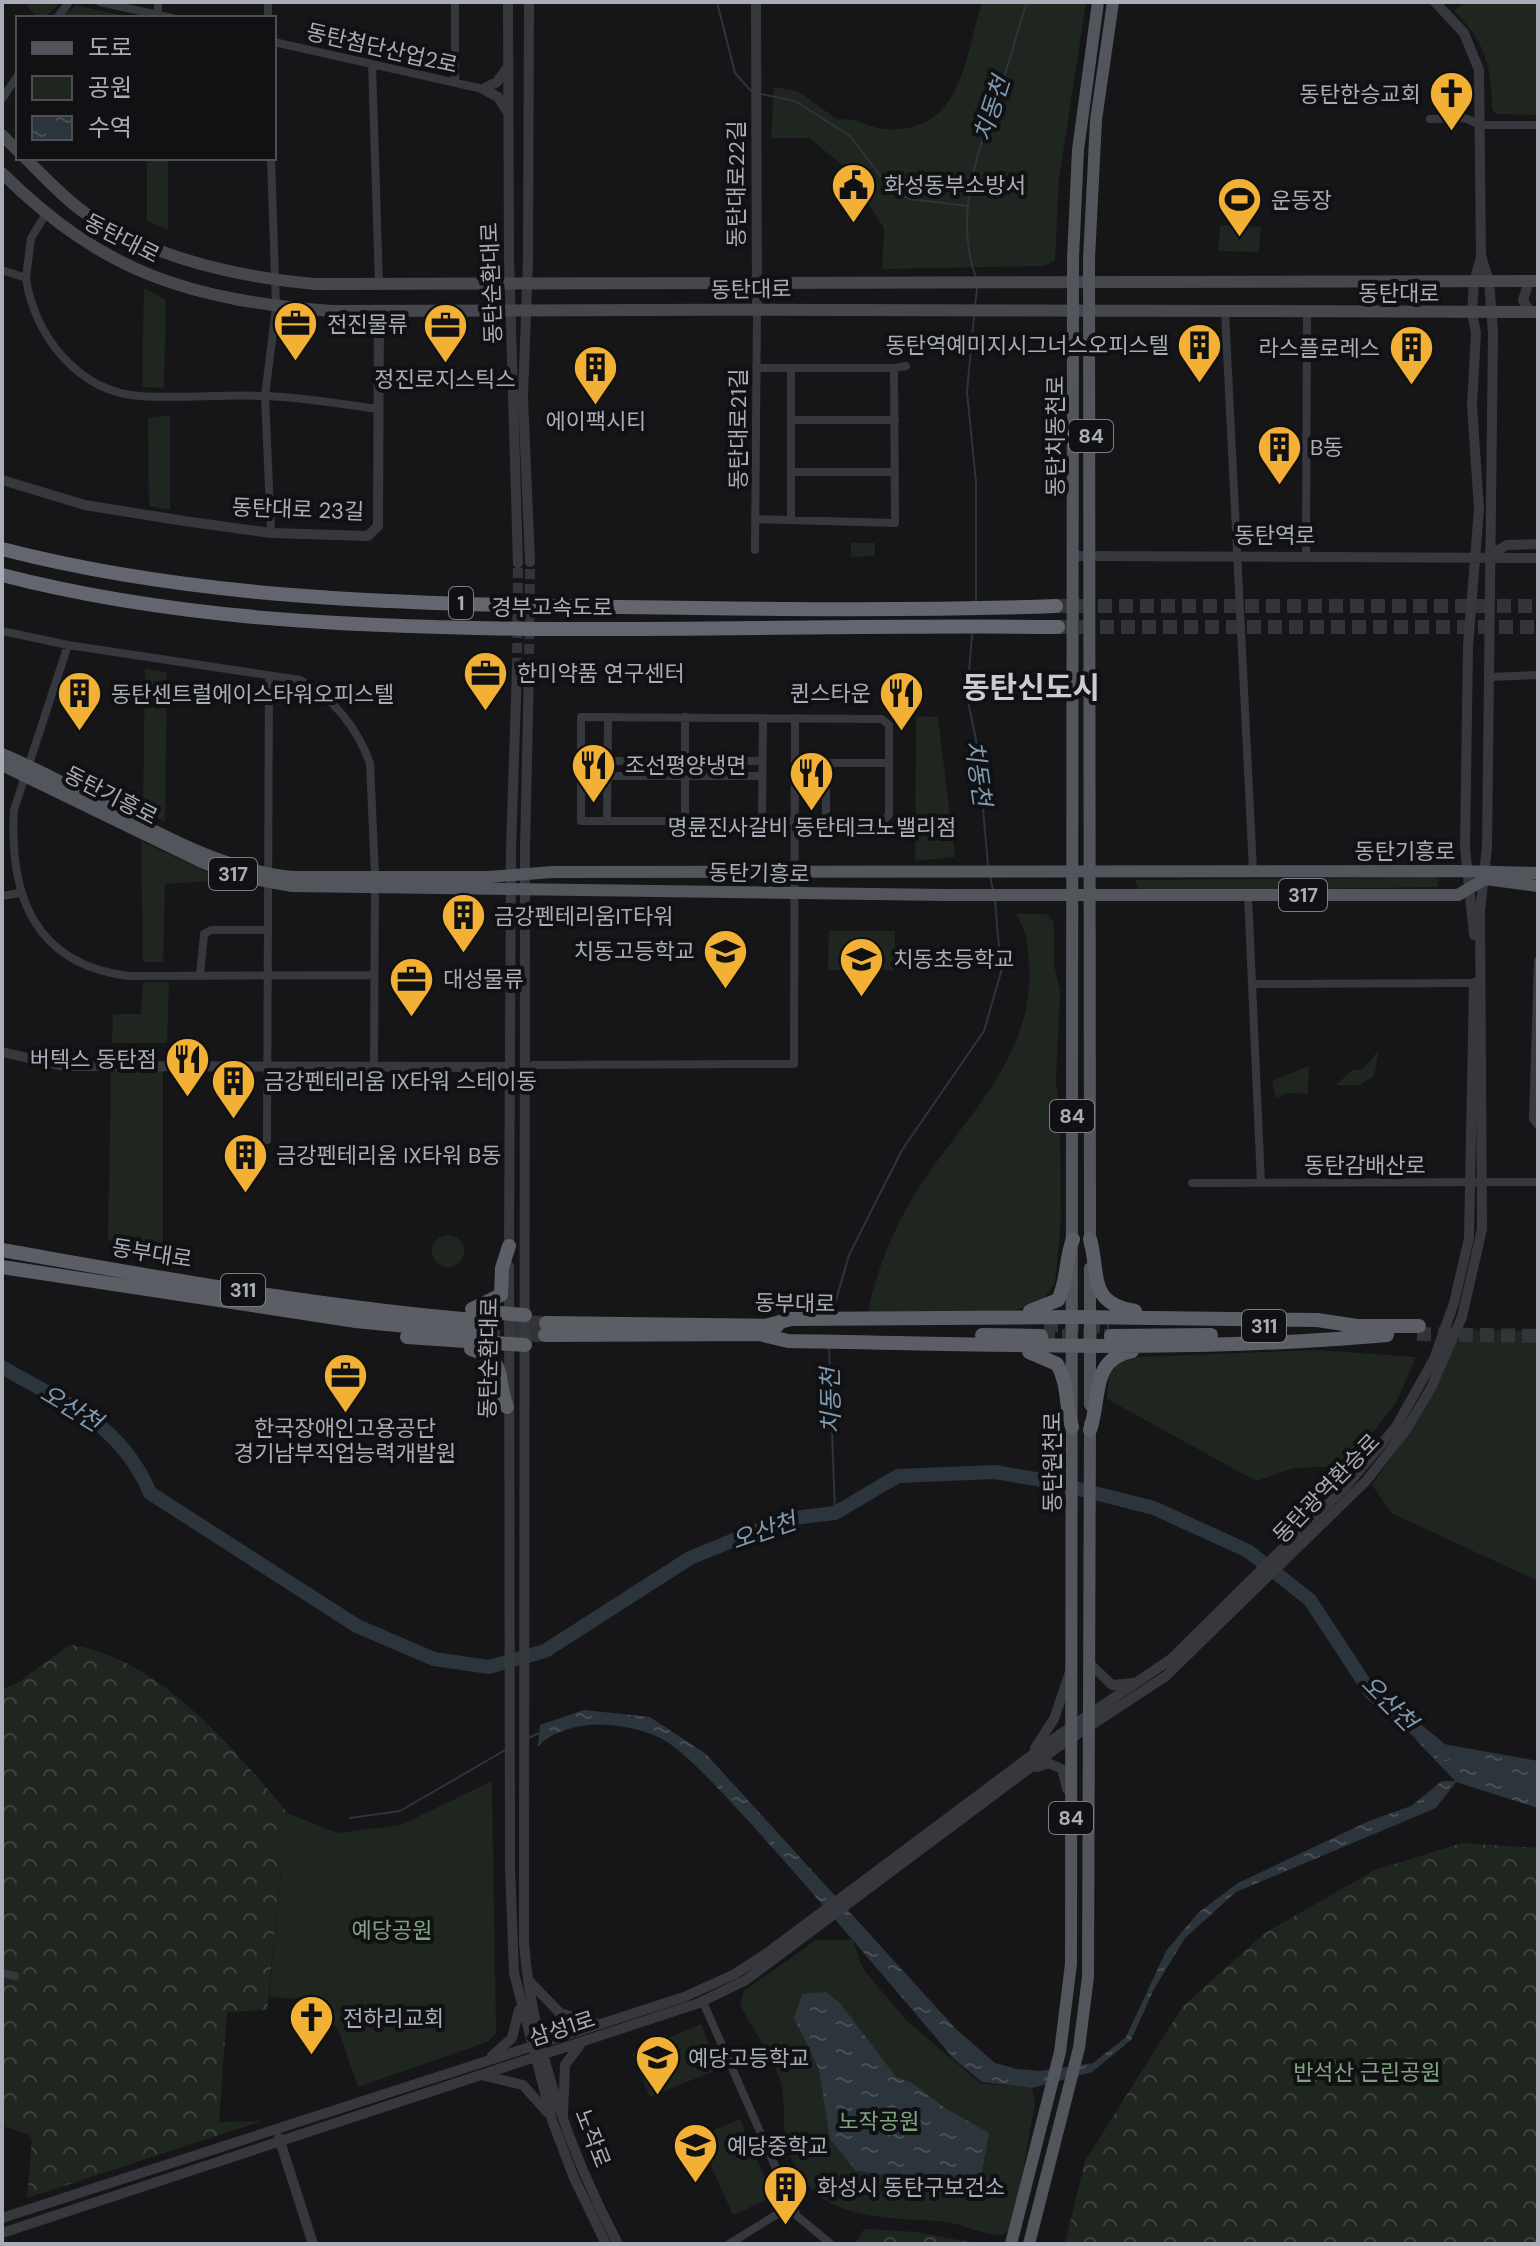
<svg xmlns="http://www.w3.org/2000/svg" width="1540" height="2246" font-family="'DM Sans','Noto Sans KR',sans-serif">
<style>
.green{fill:#1e261f}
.forest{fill:url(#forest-crowns)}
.water{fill:url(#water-ripples)}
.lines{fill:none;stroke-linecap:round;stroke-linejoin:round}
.stream{stroke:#2c353c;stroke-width:2}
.river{stroke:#2c353c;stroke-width:14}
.tertiary-tunnel{stroke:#333438;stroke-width:10;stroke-dasharray:10 5;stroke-linecap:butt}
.trunk-tunnel{stroke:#333438;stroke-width:14;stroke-dasharray:14 7;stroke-linecap:butt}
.motorway-tunnel{stroke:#333438;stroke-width:14;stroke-dasharray:14 7;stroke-linecap:butt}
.minor{stroke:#37383d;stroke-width:8}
.tertiary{stroke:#37383d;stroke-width:10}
.secondary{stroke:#45474d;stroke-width:12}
.primary{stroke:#53555c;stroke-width:12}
.trunk{stroke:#5b5e65;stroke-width:14}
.motorway{stroke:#63666e;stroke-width:14}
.labels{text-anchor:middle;stroke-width:8;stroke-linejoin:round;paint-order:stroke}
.shield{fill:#111113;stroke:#7b7e86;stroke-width:2}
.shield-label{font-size:20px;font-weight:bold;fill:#a8adb8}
.street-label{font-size:22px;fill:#a8adb8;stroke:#111113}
.poi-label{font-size:22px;fill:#a8adb8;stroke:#111113;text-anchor:start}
.park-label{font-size:22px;fill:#7fa381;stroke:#111113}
.water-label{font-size:24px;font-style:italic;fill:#7f9bb3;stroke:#111113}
.district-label{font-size:30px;font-weight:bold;fill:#c9ccd4;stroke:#111113}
</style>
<defs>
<pattern id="forest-crowns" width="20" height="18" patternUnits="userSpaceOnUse" patternTransform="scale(2)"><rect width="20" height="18" fill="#1e261f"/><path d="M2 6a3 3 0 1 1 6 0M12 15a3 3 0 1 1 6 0" fill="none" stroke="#3c433d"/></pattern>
<pattern id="water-ripples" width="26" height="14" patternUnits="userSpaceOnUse" patternTransform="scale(2)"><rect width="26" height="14" fill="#2c353c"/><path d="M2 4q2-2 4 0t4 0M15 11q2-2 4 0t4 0" fill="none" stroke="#485056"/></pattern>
</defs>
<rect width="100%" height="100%" fill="#161618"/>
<path class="green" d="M 24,2 L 60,2 L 45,18 L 37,18 Z
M 982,2 L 1086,2 L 1059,179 L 1055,261 L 1044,266 L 882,269 L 884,228 L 845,167 L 809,138 L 771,138 L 774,87 L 799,92 L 838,120 C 856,116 868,128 885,129 C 962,134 964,60 982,2 Z
M 1464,2 L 1538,2 L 1538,115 L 1497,114 L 1492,109 C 1492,67 1485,41 1454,11 Z
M 76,5 L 133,18 L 60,18 Z
M 147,158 L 168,158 L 168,230 L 147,221 Z
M 1220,225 L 1261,227 L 1259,252 L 1218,251 Z
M 144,288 L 166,300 L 164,388 L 142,387 Z
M 170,415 L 170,510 L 149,506 L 148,418 Z
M 851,543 L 875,543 L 875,556 L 851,557 Z
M 145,669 L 167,672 L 165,822 L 143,809 Z
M 916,716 L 938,717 L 955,857 L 915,861 Z
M 141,841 L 224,880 L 165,884 L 163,962 L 143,962 Z
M 1434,877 L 1439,880 L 1437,887 L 1139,892 L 1135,880 Z
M 1016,914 L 1046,914 L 1054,922 L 1054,964 L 1060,991 L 1056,1081 L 1060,1115 L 1061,1221 L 1055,1283 L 1039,1305 L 1009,1311 L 868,1312 C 875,1274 893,1230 913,1197 C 957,1124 1035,1060 1029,966 C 1028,946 1027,932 1016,914 Z
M 829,931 L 895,931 L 895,970 L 828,970 Z
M 143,982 L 169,982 L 167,1043 L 112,1043 L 113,1014 L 141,1014 Z
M 1379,1050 L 1374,1076 L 1360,1085 L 1336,1085 L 1352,1070 L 1362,1070 Z
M 1309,1066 L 1308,1094 L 1288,1093 L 1276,1098 L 1272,1081 Z
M 163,1068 L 163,1245 L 108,1240 L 111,1070 Z
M432 1251a16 16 0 1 1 32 0a16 16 0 1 1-32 0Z
M 1463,1330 L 1538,1331 L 1538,1581 L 1391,1513 L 1372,1485 L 1411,1430 Z
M 1318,1350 L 1416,1357 L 1396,1403 L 1346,1466 L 1294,1468 L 1256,1481 L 1107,1399 L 1109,1373 L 1120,1363 L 1135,1357 Z
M 492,1781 L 496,2034 L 487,2042 L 358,2087 L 339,2032 L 315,1995 L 291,1999 L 269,1996 L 287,1813 L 338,1833 L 401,1825 Z
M 816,1940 L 853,1940 L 863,1969 L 907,2021 L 980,2083 L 1032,2088 L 1035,2103 L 1013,2226 L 1003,2235 C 981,2236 961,2222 938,2221 C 872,2217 806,2220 786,2141 C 782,2121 786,2100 780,2080 C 771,2054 752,2029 740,2004 L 744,1991 Z
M 701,2024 L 719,2069 L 650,2097 L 632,2054 Z
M 740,2119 L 773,2197 L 733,2215 L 698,2137 Z"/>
<path class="forest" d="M 70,1645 C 157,1656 234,1749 287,1812 L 267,2010 L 227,2012 L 219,2122 L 262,2121 L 27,2198 L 32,2140 L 28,2134 L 2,2126 L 2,1689 L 17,1683 Z
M 1462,1843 L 1538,1848 L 1538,2244 L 1065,2244 L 1085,2161 L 1183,2006 L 1265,1933 L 1375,1870 Z
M 864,2229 L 916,2232 L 980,2244 L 855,2244 Z"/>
<path class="water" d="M 584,1710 L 650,1717 L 706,1754 L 956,2029 L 995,2063 L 1017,2069 L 1040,2071 L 1093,2063 L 1126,2037 L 1166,1951 L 1198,1913 L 1238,1883 L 1369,1821 L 1411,1806 L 1442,1781 L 1455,1781 L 1415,1739 L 1538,1761 L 1538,1808 L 1456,1782 L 1436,1808 L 1236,1892 L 1185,1938 L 1154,1989 L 1131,2040 L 1092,2072 L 1032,2088 L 982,2082 L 954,2059 C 884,1977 815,1894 743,1815 C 724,1795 682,1747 658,1737 C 622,1721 569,1717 538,1746 L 540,1725 Z
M 826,1992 L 840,2003 L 896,2077 L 912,2083 L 945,2108 L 989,2133 L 979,2187 L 856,2171 L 830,2139 L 819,2069 L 794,2018 L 802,1994 Z"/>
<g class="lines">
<path class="stream" d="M 717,2 L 735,73 L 751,91
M 761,94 L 795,101 L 850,136 L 893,192 L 910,199 L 967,206
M 976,278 C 951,208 983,140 1005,74 C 1013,50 1019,25 1027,2
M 975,306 L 977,288
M 974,316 L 967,392 L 976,482 L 976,601
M 972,635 L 967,696 L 978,750 L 988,866
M 990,877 L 993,890
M 832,1314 L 849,1255 L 902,1150 L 984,1031 L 1001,972 L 995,900
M 829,1348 L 835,1513
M 527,1739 L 539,1733
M 350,1818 L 400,1811 L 507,1749"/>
<path class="river" d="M 2,1367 C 65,1404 120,1422 150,1493 L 357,1626 L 434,1659 L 489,1667 L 545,1651 L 690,1558 L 785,1519 L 835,1513 L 898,1476 L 995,1472 L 1047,1481 L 1154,1508 L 1248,1551 L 1310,1600 L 1371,1693 L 1445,1753"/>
<path class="tertiary-tunnel" d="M 517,668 L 518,563
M 529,669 L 530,562"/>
<path class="trunk-tunnel" d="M 486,1321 L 546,1323
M 1044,1325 L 1109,1326
M 486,1334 L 545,1335
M 1417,1334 L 1538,1336
M 1041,1336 L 1111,1336"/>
<path class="motorway-tunnel" d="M 1056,606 L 1538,606
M 1058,627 L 1538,627"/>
<path class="minor" d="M 100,2 L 172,18
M 158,2 L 158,15
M 57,18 L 69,2
M 268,18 L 268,2
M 274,42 L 483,89
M 372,64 L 379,285
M 455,83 L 455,2
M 2,99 L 18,75
M 1430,119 L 1465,118 L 1481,125 L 1538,125
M 271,158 L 276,307 L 265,396 L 271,533
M 2,270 L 26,278 L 31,238 L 46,214
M 26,278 C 34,336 79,392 140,396 C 181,399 222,394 263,396 C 301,397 340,404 379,409
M 1225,312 L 1253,870
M 756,368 L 894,368
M 791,420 L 895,420
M 791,472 L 895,472
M 755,519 L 895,523 L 894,368 L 906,366
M 791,520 L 791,368
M 755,550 L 757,309
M 1306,555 L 1307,312
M 2,631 L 68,645 L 300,680 C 333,697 357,728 370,763 L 375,876 L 374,1068
M 68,645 L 14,810 C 9,895 34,964 128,976 L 374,975
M 1488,677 L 1538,675
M 581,717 L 882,719 L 889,725 L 889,815 L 883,821 L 581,821 Z
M 685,717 L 685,821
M 608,761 L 762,761
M 608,776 L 762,776
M 607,821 L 608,717
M 762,821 L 763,718
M 826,821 L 826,768 L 831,763 L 889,763
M 1248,895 L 1261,1183
M 2,896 L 20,893
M 1538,961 L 1533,1119 L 1538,1125
M 200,976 L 204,934 L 211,930 L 267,930
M 1252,984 L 1474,983
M 533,1065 L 794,1064 L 795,718
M 267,1140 L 269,677
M 1192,1183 L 1538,1182
M 2,1973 L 15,1976
M 703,2002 L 797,2216 L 831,2244
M 729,2244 L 792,2205"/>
<path class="tertiary" d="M 508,2 L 509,260 L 518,563
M 529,2 L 528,260 L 523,397 L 530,562
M 756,2 L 757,309
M 483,89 L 497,82 L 507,68
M 483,89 L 498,97 L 507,111
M 1529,281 L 1523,300 L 1530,312
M 2,480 L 85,505 L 184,521 L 271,533 L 368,536 L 378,526 L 379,310
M 1489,555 L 1507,545 L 1538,544
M 1075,556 L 1538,558
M 529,669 L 525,849 L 524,1943 C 532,2046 570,2153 618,2244
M 1474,935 L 1465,847 L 1468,646 L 1479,509 L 1472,405 L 1476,333 L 1472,313 L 1474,281 L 1481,258
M 2,1052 L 63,1066 L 509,1067
M 509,1250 L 511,849 L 517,668
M 509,1266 L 510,1868 L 514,1973 L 552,2120 L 574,2178 L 606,2244
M 1089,1663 L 1112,1685 L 1133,1683
M 1035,1748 L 1054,1719 L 1070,1672
M 1037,1767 L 1048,1763 L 1062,1769 L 1067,1789
M 530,1982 L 560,2013 L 595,2023
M 492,2056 L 512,2038 L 519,2010
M 485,2076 L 523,2085 L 547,2112
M 563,2115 L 565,2065 L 580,2045
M 279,2138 L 313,2244
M 2,2218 L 684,1997 L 735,1974 L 767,1953 L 1059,1735 L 1171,1659 L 1347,1485 L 1396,1427 L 1434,1359 L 1454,1303 L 1469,1238 L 1474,983
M 2,2233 L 699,2003 L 746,1980 L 1058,1747 L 1166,1676 L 1367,1480 L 1406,1430 L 1431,1388 L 1462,1317 L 1482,1229 L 1480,911 L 1487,847 L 1493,333 L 1489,281 L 1481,256 L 1479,70 L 1464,33 L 1435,2"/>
<path class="secondary" d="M 2,135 L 18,151
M 25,158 C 45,177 65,200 88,215 C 154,258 238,277 315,284 L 1538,281
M 2,173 C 104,274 191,300 332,311 C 734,308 1136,311 1538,312"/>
<path class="primary" d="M 2,754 C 96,792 191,867 293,877 L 488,877 L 552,872 L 1458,871 L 1538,873
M 2,765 L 204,863 L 237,876 L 292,886 L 946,895 L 1458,895 L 1485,879 L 1538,886
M 1090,1245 L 1089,259 L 1096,120 L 1113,2
M 1090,1405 L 1090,1268
M 1011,2244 L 1060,2052 L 1071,1964 L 1073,258 L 1078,150 L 1098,2
M 1029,2244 L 1079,2048 L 1088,1977 L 1090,1424"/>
<path class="trunk" d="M 1090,1239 C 1100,1275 1087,1303 1135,1311
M 2,1250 C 162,1278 323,1308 486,1321
M 2,1267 L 356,1321 L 486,1334
M 472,1309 L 501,1295 L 502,1268 L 509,1246
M 473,1311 L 525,1315
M 1030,1311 L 1058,1300 C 1068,1280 1065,1260 1073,1239
M 546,1323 L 777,1326
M 769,1325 L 791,1319 L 1073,1317 L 1317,1320 L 1357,1326
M 1347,1326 L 1419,1326
M 545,1335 L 769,1334
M 763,1335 L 788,1341 C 988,1344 1188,1353 1387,1335
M 982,1335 L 1041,1336
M 1111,1336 L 1211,1335
M 407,1337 L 525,1345
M 471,1349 C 509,1361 495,1377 507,1407
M 1029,1352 L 1057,1364 C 1069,1384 1065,1405 1072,1427
M 1090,1430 C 1101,1399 1090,1359 1132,1351"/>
<path class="motorway" d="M 2,549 C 203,601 414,604 620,607 C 765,609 911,611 1056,606
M 2,575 C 176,620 358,627 537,629 C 711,630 884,625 1058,627"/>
</g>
<defs>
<symbol id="church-pin" viewBox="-11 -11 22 30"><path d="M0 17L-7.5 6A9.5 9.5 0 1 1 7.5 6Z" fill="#f2b134" stroke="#111113"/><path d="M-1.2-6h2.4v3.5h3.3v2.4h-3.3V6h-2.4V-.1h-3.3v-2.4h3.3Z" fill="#111"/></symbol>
<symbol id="civic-pin" viewBox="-11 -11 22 30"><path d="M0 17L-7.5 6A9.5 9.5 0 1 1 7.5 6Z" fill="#f2b134" stroke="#111113"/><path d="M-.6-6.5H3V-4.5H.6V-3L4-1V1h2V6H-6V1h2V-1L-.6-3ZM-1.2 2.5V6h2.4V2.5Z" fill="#111"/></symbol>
<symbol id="stadium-pin" viewBox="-11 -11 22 30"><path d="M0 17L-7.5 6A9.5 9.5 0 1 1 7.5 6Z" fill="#f2b134" stroke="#111113"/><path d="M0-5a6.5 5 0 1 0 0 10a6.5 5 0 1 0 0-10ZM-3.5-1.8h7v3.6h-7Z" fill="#111"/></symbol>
<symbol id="office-pin" viewBox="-11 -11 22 30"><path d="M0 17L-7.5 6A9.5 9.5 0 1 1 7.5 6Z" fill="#f2b134" stroke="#111113"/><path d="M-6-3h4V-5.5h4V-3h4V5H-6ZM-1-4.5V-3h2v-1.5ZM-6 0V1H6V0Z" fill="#111"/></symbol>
<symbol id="building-pin" viewBox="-11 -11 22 30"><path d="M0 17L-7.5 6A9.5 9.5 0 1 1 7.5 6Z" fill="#f2b134" stroke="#111113"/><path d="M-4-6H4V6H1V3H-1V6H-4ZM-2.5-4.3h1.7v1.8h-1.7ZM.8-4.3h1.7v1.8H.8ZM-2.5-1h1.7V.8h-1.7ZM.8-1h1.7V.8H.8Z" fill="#111"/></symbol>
<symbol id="restaurant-pin" viewBox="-11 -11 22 30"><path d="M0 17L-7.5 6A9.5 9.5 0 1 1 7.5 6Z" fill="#f2b134" stroke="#111113"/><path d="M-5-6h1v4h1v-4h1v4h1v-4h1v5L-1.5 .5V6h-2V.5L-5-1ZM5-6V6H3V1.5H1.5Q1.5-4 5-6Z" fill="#111"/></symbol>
<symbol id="school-pin" viewBox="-11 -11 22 30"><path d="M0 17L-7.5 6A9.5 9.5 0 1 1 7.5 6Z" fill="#f2b134" stroke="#111113"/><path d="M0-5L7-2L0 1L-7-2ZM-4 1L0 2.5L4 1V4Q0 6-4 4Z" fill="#111"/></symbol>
</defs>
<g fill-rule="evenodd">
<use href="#church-pin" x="1426" y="68" width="51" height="69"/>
<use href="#civic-pin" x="828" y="160" width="51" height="69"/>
<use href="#stadium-pin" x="1214" y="174" width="51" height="69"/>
<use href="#office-pin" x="270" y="298" width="51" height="69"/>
<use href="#office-pin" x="420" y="300" width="51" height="69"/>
<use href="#building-pin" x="1174" y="320" width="51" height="69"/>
<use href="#building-pin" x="1386" y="322" width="51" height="69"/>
<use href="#building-pin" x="570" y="342" width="51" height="69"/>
<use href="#building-pin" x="1254" y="422" width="51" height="69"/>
<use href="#office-pin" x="460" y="648" width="51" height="69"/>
<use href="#restaurant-pin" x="876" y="668" width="51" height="69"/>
<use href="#building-pin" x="54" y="668" width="51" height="69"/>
<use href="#restaurant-pin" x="568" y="740" width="51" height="69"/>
<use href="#restaurant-pin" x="786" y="748" width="51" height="69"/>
<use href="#building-pin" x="438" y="890" width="51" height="69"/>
<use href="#school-pin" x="700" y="926" width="51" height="69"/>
<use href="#school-pin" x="836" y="934" width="51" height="69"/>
<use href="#office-pin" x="386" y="954" width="51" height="69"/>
<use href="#restaurant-pin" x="162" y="1034" width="51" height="69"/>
<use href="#building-pin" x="208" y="1056" width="51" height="69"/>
<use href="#building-pin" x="220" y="1130" width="51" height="69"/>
<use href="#office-pin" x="320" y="1350" width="51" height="69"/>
<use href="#church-pin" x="286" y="1992" width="51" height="69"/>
<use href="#school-pin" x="632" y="2032" width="51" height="69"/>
<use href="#school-pin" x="670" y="2120" width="51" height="69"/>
<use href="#building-pin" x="760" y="2162" width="51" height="69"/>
</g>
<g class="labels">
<g class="shield">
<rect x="1069" y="420" width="44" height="32" rx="6"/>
<rect x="449" y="587" width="24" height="32" rx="6"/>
<rect x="209" y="858" width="48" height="32" rx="6"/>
<rect x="1279" y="879" width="48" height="32" rx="6"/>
<rect x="1050" y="1100" width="44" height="32" rx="6"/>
<rect x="221" y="1274" width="44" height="32" rx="6"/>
<rect x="1242" y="1310" width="44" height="32" rx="6"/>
<rect x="1049" y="1802" width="44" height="32" rx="6"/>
</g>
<g class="shield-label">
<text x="1091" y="443">84</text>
<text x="461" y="610">1</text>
<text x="233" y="881">317</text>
<text x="1303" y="902">317</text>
<text x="1072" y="1123">84</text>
<text x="243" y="1297">311</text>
<text x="1264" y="1333">311</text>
<text x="1071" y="1825">84</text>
</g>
<g class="street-label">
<text transform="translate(382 48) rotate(13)" y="8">동탄첨단산업2로</text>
<text transform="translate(736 184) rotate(-90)" y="8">동탄대로22길</text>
<text transform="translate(122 238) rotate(27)" y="8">동탄대로</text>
<text transform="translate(491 283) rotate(-92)" y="8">동탄순환대로</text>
<text transform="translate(751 289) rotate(-1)" y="8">동탄대로</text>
<text x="1399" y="301">동탄대로</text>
<text transform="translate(738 429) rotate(-90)" y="8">동탄대로21길</text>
<text transform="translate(1055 436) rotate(-90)" y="8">동탄치동천로</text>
<text transform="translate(298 509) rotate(2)" y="8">동탄대로 23길</text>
<text x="1275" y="543">동탄역로</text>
<text x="552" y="615">경부고속도로</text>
<text transform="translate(111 795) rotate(27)" y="8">동탄기흥로</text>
<text x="1405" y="859">동탄기흥로</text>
<text transform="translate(759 873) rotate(1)" y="8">동탄기흥로</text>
<text x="1365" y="1173">동탄감배산로</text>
<text transform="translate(152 1253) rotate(9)" y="8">동부대로</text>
<text transform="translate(795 1303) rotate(1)" y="8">동부대로</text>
<text transform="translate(488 1358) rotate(-89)" y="8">동탄순환대로</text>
<text transform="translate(1052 1462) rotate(-90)" y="8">동탄원천로</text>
<text transform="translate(1326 1488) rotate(-46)" y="8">동탄광역환승로</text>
<text transform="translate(562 2028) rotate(-18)" y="8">삼성1로</text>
<text transform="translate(593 2138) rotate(69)" y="8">노작로</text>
</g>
<g class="poi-label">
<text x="1421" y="102" text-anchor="end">동탄한승교회</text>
<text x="884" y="193">화성동부소방서</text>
<text x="1271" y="208">운동장</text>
<text x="327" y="332">전진물류</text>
<text x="1169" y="353" text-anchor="end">동탄역예미지시그너스오피스텔</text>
<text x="1380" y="356" text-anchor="end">라스플로레스</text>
<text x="445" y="387" text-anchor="middle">정진로지스틱스</text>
<text x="596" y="429" text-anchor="middle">에이팩시티</text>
<text x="1310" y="455">B동</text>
<text x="517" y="681">한미약품 연구센터</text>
<text x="871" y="701" text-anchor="end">퀸스타운</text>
<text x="111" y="702">동탄센트럴에이스타워오피스텔</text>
<text x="625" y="773">조선평양냉면</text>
<text x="812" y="835" text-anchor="middle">명륜진사갈비 동탄테크노밸리점</text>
<text x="494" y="924">금강펜테리움IT타워</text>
<text x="695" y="959" text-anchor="end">치동고등학교</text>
<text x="893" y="967">치동초등학교</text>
<text x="443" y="987">대성물류</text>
<text x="157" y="1067" text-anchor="end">버텍스 동탄점</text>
<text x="264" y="1089">금강펜테리움 IX타워 스테이동</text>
<text x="276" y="1163">금강펜테리움 IX타워 B동</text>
<text x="345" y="1436" text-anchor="middle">한국장애인고용공단<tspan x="345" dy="25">경기남부직업능력개발원</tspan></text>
<text x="343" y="2026">전하리교회</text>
<text x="688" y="2066">예당고등학교</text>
<text x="727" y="2154">예당중학교</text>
<text x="817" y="2195">화성시 동탄구보건소</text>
</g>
<g class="park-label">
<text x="392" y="1938">예당공원</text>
<text x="1367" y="2080">반석산 근린공원</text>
<text x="879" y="2129">노작공원</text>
</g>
<g class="water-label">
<text transform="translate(992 109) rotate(-72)" y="8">치동천</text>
<text transform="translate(978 773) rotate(82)" y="8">치동천</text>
<text transform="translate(831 1401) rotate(-91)" y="8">치동천</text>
<text transform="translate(71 1408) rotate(31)" y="8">오산천</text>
<text transform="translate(764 1531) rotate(-19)" y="8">오산천</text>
<text transform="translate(1389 1703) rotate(45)" y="8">오산천</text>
</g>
<g class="district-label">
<text x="1031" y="698">동탄신도시</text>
</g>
</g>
<rect width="1540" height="2246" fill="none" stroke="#a8adb8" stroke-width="8"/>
<rect x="16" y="16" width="260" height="144" fill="#111113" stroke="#4d4f55" stroke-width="2"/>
<rect x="32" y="42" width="40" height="12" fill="#53555c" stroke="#4d4f55" stroke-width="2"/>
<text x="88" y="56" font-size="24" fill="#a8adb8">도로</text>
<rect x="32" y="76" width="40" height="24" fill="#1e261f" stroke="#4d4f55" stroke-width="2"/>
<text x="88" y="96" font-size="24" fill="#a8adb8">공원</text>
<rect x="32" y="116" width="40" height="24" fill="url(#water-ripples)" stroke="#4d4f55" stroke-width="2"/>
<text x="88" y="136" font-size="24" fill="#a8adb8">수역</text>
</svg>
